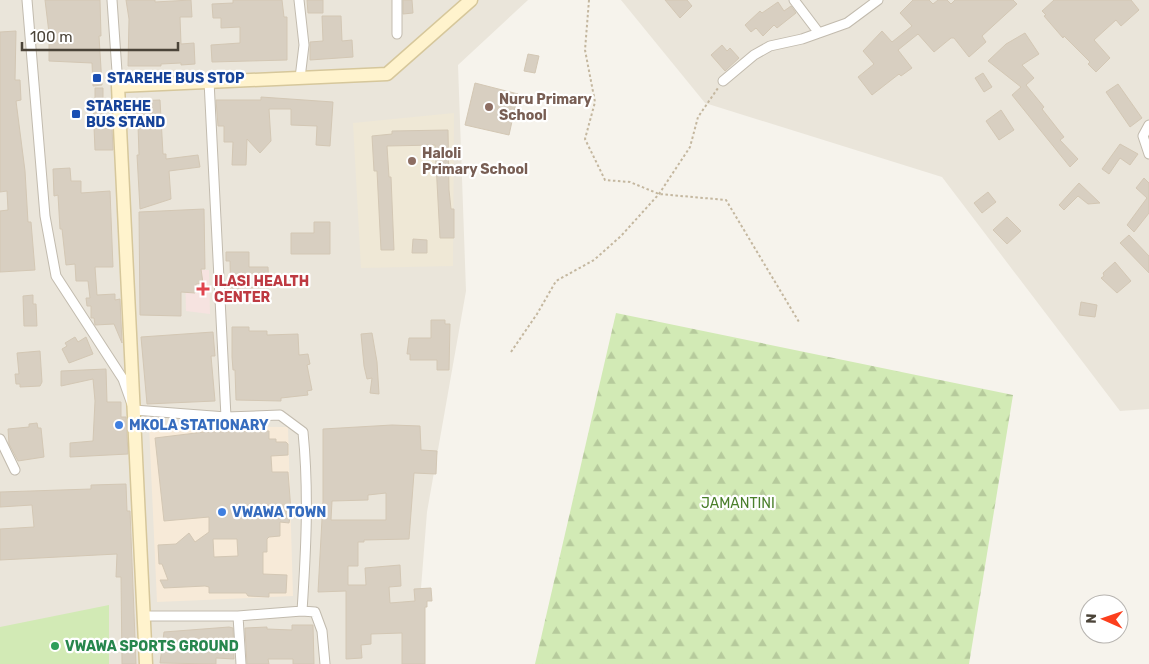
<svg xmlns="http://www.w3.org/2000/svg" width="1149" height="664" font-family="Rubik,sans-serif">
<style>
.residential{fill:#eae5da}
.commercial{fill:#f7ead8}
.education{fill:#efe8d6}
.medical{fill:#f6e3e0}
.forest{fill:url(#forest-firs)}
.garden{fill:#d2eab5}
.building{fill:#d8cfc1;stroke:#d3c7b4;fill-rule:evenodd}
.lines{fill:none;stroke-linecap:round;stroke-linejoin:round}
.street-casing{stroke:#c2bbae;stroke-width:11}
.secondary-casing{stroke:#d6c79b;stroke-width:15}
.path{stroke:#c4b79f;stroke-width:2;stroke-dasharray:2.5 2.5;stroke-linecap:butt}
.street{stroke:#fff;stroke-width:9}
.secondary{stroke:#fff3cd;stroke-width:12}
.transit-dot{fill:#1a4fb4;stroke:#fff;stroke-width:2}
.education-dot{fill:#8d6e63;stroke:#fff;stroke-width:2}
.health-dot{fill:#e0444e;stroke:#fff;stroke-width:2}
.shop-dot{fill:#3f7fe0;stroke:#fff;stroke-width:2}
.leisure-dot{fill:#2e9e5b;stroke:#fff;stroke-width:2}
.labels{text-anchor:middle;stroke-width:4.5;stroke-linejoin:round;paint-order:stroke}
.transit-label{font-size:14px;font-weight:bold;fill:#164399;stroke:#fff;text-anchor:start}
.education-label{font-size:14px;font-weight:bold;fill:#785e54;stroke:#fff;text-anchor:start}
.health-label{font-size:14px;font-weight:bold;fill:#be3a42;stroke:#fff;text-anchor:start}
.shop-label{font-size:14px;font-weight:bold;fill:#366cbe;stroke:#fff;text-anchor:start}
.park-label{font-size:14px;fill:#4a7f2a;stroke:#fff}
.leisure-label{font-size:14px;font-weight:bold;fill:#27864d;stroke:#fff;text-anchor:start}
</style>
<defs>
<pattern id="forest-firs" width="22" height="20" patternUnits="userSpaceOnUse" patternTransform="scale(1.25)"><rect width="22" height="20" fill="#d2eab5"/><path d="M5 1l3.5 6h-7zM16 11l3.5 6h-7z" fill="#b6ca9c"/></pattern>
</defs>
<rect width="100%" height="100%" fill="#f6f3ec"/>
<path class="residential" d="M 0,0 L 528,0 L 458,65 L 466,291 L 427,512 L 415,664 L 0,664 Z
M 621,0 L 1149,0 L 1149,409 L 1120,411 L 942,177 L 705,103 Z"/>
<path class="commercial" d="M 149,426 L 288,427 L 293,596 L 157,602 Z"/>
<path class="education" d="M 454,113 L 453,266 L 361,268 L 353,123 Z"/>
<path class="medical" d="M 185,270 L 209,270 L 210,314 L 186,311 Z"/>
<path class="forest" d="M 616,313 L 1013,395 L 969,664 L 535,664 Z"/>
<path class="garden" d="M 109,605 L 109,664 L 0,664 L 0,627 Z"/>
<path class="building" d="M 45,0 L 100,0 L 101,36 L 99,36 L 102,85 L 93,86 L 92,63 L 49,61 L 49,33 Z
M 126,0 L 155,0 L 155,2 L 191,0 L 192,17 L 180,17 L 181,44 L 194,43 L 195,64 L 181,65 L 181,63 L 161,64 L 161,66 L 128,66 L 129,19 Z
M 233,0 L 282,0 L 284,17 L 287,17 L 287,60 L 212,62 L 211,45 L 240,43 L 240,27 L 221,28 L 221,18 L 213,18 L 212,4 L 233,3 Z
M 307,0 L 323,0 L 323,13 L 308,13 Z
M 403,0 L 412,0 L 413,13 L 403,14 Z
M 665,0 L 687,0 L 692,6 L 680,18 Z
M 913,0 L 929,0 L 933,4 L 938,0 L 947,0 L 951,4 L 955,0 L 1013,0 L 1017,4 L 982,36 L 986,42 L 969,57 L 954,38 L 951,38 L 934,52 L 918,34 L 898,50 L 912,68 L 901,76 L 899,74 L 872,95 L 858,77 L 874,64 L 863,51 L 882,31 L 892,42 L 912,26 L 900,13 Z
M 1054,0 L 1131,0 L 1139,10 L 1121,26 L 1116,20 L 1094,40 L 1110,58 L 1096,72 L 1088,64 L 1090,62 L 1064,36 L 1063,38 L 1044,16 L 1046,15 L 1042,11 Z
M 778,2 L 784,11 L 791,6 L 796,13 L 777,28 L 774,25 L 763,36 L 756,28 L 751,32 L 745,25 L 760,11 L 762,13 Z
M 322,16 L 341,16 L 342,41 L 352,40 L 353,57 L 310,60 L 310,42 L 323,41 Z
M 16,31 L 15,80 L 20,80 L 21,100 L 16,101 L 25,171 L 28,222 L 31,222 L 35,270 L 0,272 L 0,211 L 8,210 L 7,191 L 0,192 L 0,32 Z
M 1025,33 L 1039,54 L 1022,65 L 1034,78 L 1026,85 L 1044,107 L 1042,109 L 1064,137 L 1060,140 L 1078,159 L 1070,167 L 1012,95 L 1021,87 L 988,61 L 1006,44 Z
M 722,45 L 727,51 L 730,48 L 739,58 L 725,71 L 711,55 Z
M 528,54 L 539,56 L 535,73 L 524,71 Z
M 983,73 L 992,87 L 984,92 L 975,78 Z
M 475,83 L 518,94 L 509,135 L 465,125 Z
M 1118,84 L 1142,118 L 1130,127 L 1106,92 Z
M 95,88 L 103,88 L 103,102 L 95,102 Z
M 261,97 L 333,102 L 330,146 L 316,145 L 317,126 L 291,125 L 291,109 L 269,109 L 271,141 L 260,153 L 247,139 L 246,165 L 232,165 L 233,142 L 224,142 L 224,126 L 218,126 L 216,100 L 261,100 Z
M 160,100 L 163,154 L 166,154 L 166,159 L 198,155 L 200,167 L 169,171 L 171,199 L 140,209 L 137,155 L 139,155 L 138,125 L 134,125 L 133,101 Z
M 103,103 L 104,128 L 112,128 L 113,150 L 95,150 L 93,104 Z
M 1001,110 L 1014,130 L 999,140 L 986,121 Z
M 448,130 L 449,190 L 451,209 L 454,209 L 454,238 L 440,238 L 435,145 L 387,146 L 389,177 L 391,177 L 394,250 L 381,250 L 377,171 L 374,171 L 372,136 L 392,134 L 392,131 Z
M 1120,144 L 1138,154 L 1130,165 L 1120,158 L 1109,174 L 1102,169 Z
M 70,168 L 71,181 L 81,181 L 81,193 L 110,191 L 113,267 L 95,267 L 97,295 L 115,294 L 115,300 L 120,299 L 122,343 L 114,324 L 95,325 L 94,318 L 91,318 L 91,306 L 87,306 L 86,298 L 90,298 L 88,281 L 76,281 L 75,264 L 66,265 L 62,229 L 60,229 L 58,195 L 54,196 L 53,169 Z
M 1144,178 L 1149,183 L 1149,213 L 1134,232 L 1127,225 L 1147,198 L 1136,188 Z
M 1079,183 L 1100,203 L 1088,204 L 1078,196 L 1064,210 L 1059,205 Z
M 988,192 L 996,202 L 982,213 L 974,203 Z
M 204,209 L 205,269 L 201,269 L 203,283 L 196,284 L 195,293 L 181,292 L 181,316 L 140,315 L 139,212 Z
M 1007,217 L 1021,231 L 1007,244 L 993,230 Z
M 314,222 L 330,222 L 330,254 L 291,254 L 291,233 L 314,233 Z
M 1129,235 L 1149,256 L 1149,273 L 1120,243 Z
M 413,239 L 427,240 L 427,253 L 412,253 Z
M 226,252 L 249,252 L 249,267 L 268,267 L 269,288 L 250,288 L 250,300 L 231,301 L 230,261 L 226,261 Z
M 1115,262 L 1131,281 L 1117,293 L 1101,278 L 1104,276 L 1103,273 Z
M 33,295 L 33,304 L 36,304 L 37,326 L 24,326 L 23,296 Z
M 1081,302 L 1097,305 L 1095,317 L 1079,315 Z
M 431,320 L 445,320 L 445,324 L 450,324 L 449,370 L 437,370 L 437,360 L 410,360 L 410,354 L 407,354 L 409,338 L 431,338 Z
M 232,327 L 249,327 L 249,331 L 267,331 L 267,335 L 298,334 L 299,355 L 308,354 L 310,364 L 307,365 L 312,390 L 307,391 L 308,395 L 281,398 L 281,401 L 236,400 L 235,370 L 233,370 L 232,357 Z
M 213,332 L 215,356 L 211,356 L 215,401 L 147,404 L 141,337 Z
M 372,333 L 377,362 L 379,394 L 370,393 L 372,378 L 367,379 L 364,366 L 361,334 Z
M 75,337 L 78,342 L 86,337 L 93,354 L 69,363 L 62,349 L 67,346 L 65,343 Z
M 40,351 L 42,382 L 40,386 L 20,387 L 20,384 L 16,384 L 15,374 L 19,374 L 17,353 Z
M 106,369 L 107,402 L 121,402 L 121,417 L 126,417 L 128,454 L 70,457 L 70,443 L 93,441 L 95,401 L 93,379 L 61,386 L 61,371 Z
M 37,423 L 38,428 L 41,428 L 44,457 L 18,461 L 9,444 L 8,429 L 29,427 L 29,424 Z
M 392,425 L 420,426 L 421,450 L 437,451 L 436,474 L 414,473 L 409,539 L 364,540 L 364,542 L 358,542 L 358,566 L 348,566 L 348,585 L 366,585 L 365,568 L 400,565 L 401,586 L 389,587 L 390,603 L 415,601 L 414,589 L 431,588 L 432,601 L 427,601 L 427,607 L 425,607 L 425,664 L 402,664 L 402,633 L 371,634 L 371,644 L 361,645 L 362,658 L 346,659 L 346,591 L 318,592 L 323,501 L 323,429 ZM 386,493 L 386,520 L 331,520 L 332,501 L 368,500 L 368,495 Z
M 269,431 L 269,439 L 276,439 L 276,442 L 286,442 L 288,444 L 288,455 L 271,456 L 272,472 L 288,472 L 291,511 L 289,523 L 280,522 L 280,536 L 269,537 L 267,539 L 267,552 L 263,552 L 263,574 L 287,575 L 286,593 L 269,593 L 269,597 L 248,596 L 246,593 L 209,593 L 209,587 L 205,586 L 164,588 L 160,580 L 168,580 L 162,564 L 159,564 L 158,545 L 176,544 L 189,533 L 195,542 L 209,532 L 209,517 L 164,521 L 155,438 L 204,432 ZM 213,539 L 237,539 L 238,556 L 214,557 Z
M 126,484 L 127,511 L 130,511 L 136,664 L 122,664 L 121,577 L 116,577 L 117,554 L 0,560 L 0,529 L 34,527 L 32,505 L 0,507 L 0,492 L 91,489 L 91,485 Z
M 292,625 L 313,625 L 314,664 L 293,664 L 293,659 L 268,659 L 269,664 L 247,664 L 245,628 L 267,627 L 267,629 L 292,630 Z
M 229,627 L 233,628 L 234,659 L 216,658 L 216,664 L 160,663 L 164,632 Z"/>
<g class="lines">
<defs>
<path id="street" d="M 27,0 L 45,216 L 56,276 L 123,379 L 134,410 L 226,417 L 280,415 L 303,432 C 309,492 306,551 302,611
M 112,0 L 118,86
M 299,0 L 304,45 L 300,78
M 397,0 L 397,34
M 794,0 L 819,33
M 209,81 L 226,417
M 723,81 L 754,55 L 770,46 L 802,39 L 847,23 L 878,0
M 1149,125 L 1143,136 L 1149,154
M 0,439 L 15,470
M 143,616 L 238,616 L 302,611 L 315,612 L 322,631 L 325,664
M 238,616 L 241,664"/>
<path id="secondary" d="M 146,664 L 118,86 L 387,74 L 471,0"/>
</defs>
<use href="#street" class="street-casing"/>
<use href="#secondary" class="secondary-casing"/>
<path class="path" d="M 589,0 L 585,50 L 595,102 L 585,139 L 605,180 L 630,182 L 659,194 L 726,200 L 799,322
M 511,352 L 537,314 L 556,281 L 594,260 L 621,236 L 659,194 L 690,147 L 698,117 L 718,88"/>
<use href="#street" class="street"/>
<use href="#secondary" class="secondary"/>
</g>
<g class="transit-dot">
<rect x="92" y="73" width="10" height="10" rx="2.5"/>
<rect x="71" y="109" width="10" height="10" rx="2.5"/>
</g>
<g class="education-dot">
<circle cx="489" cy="107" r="5"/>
<circle cx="412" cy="161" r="5"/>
</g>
<path class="health-dot" d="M200.5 281.5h5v5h5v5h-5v5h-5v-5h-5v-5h5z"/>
<g class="shop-dot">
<circle cx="119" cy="425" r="5"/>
<circle cx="222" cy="512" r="5"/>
</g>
<circle class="leisure-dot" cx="55" cy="646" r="5"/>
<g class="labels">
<g class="transit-label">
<text x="107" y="83">STAREHE BUS STOP</text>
<text x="86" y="111">STAREHE<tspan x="86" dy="16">BUS STAND</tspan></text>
</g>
<g class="education-label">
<text x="499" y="104">Nuru Primary<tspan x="499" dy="16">School</tspan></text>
<text x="422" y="158">Haloli<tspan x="422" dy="16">Primary School</tspan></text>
</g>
<g class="health-label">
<text x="214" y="286">ILASI HEALTH<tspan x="214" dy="16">CENTER</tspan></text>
</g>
<g class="shop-label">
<text x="129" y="430">MKOLA STATIONARY</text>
<text x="232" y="517">VWAWA TOWN</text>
</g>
<g class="park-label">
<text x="738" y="508">JAMANTINI</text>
</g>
<g class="leisure-label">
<text x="65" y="651">VWAWA SPORTS GROUND</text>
</g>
</g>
<g transform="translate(1104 619) rotate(272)"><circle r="24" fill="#ffffff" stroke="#b7b4b0"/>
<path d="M0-4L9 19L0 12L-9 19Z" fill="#fc3f1d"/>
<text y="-8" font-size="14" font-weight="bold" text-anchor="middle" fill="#4b4439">N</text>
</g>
<path d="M22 42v8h156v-8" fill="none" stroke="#4b4439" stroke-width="2.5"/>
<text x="30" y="42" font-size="15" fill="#4b4439" stroke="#ffffff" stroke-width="4" paint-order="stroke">100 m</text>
</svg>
